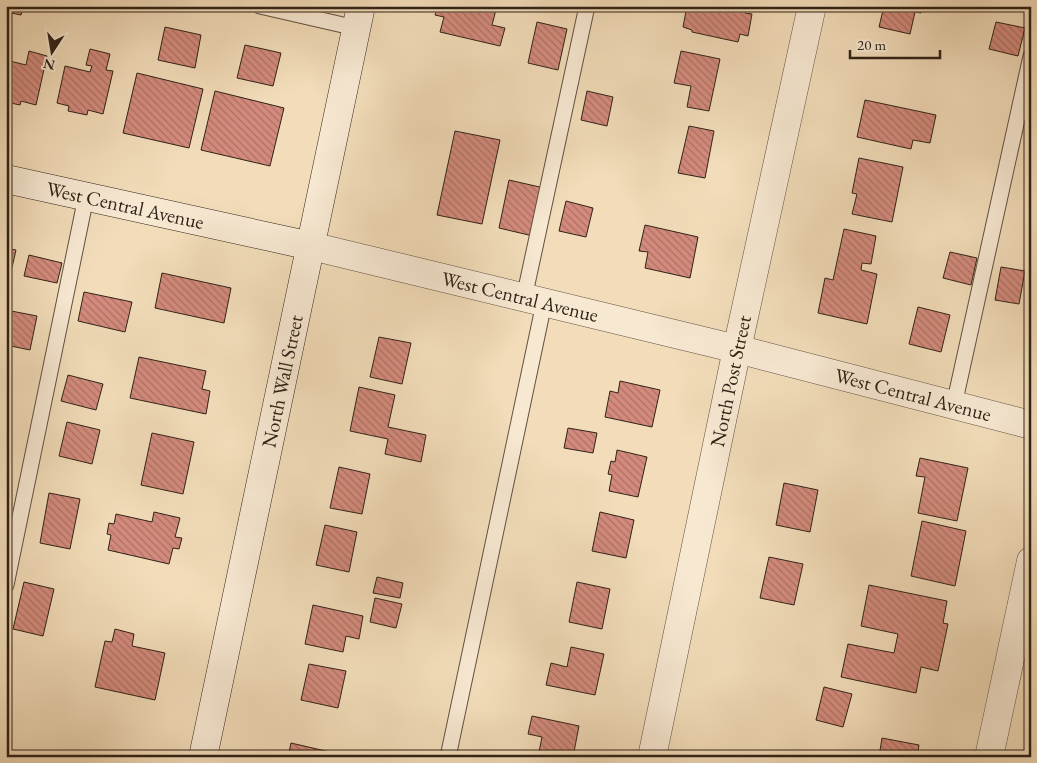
<svg xmlns="http://www.w3.org/2000/svg" width="1037" height="763" font-family="'EB Garamond',serif">
<style>
.building{fill:url(#building-back-hatch);stroke:#302217}
.lines{fill:none;stroke-linecap:round;stroke-linejoin:round}
.lane-casing{stroke:#605040;stroke-width:17}
.street-casing{stroke:#605040;stroke-width:29}
.secondary-casing{stroke:#302217;stroke-width:29}
.lane{stroke:#f7e8d2;stroke-width:15}
.street{stroke:#f7e8d2;stroke-width:28}
.secondary{stroke:#f7e8d2;stroke-width:28}
.labels{text-anchor:middle;stroke-width:4.5;stroke-linejoin:round;paint-order:stroke}
.street-label{font-size:20px;fill:#302217;stroke:#f7e8d2}
</style>
<defs>
<pattern id="building-back-hatch" width="6" height="6" patternUnits="userSpaceOnUse" patternTransform="scale(1.25)"><rect width="6" height="6" fill="#d48b7d"/><path d="M-1 5l2 2M0 0l6 6M5-1l2 2" fill="none" stroke="#ac7165"/></pattern>
</defs>
<rect width="100%" height="100%" fill="#f2dcb9"/>
<filter id="stains"><feTurbulence type="fractalNoise" baseFrequency=".004" numOctaves="4"/><feColorMatrix values="0 0 0 0 .2 0 0 0 0 .09 0 0 0 0 .02 0 0 0 .5 -.17"/></filter>
<radialGradient id="worn" r=".72"><stop offset=".6" stop-color="#630" stop-opacity="0"/><stop offset="1" stop-color="#630" stop-opacity=".3"/></radialGradient>
<path class="building" d="M 6,6 L 24,6 L 21,15 L 6,12 Z
M 438,6 L 497,6 L 492,25 L 505,28 L 500,46 L 440,32 L 444,17 L 435,15 Z
M 687,6 L 746,6 L 745,13 L 752,14 L 748,36 L 740,34 L 738,42 L 692,32 L 692,30 L 683,27 Z
M 884,6 L 923,6 L 921,13 L 915,12 L 910,34 L 879,27 Z
M 537,22 L 567,29 L 558,70 L 528,63 Z
M 996,22 L 1025,28 L 1018,56 L 989,49 Z
M 165,27 L 201,35 L 195,68 L 158,60 Z
M 245,45 L 281,53 L 273,86 L 237,78 Z
M 90,49 L 110,54 L 106,70 L 113,71 L 103,114 L 88,110 L 87,115 L 68,111 L 69,106 L 57,103 L 65,66 L 90,72 L 92,66 L 86,65 Z
M 29,51 L 47,56 L 36,105 L 21,101 L 20,105 L 6,102 L 6,60 L 26,65 Z
M 681,51 L 720,59 L 709,111 L 687,107 L 691,86 L 674,83 Z
M 137,73 L 203,89 L 189,148 L 123,133 Z
M 215,91 L 284,108 L 270,166 L 201,150 Z
M 587,91 L 613,97 L 607,126 L 581,120 Z
M 865,100 L 936,115 L 930,143 L 913,140 L 911,149 L 857,137 Z
M 689,126 L 714,131 L 705,178 L 678,173 Z
M 455,131 L 500,140 L 482,224 L 437,215 Z
M 859,158 L 903,167 L 892,222 L 852,214 L 857,194 L 852,193 Z
M 509,180 L 544,188 L 533,236 L 499,228 Z
M 566,201 L 593,208 L 586,237 L 559,231 Z
M 645,225 L 698,237 L 690,278 L 645,268 L 648,252 L 639,251 Z
M 844,229 L 876,236 L 871,264 L 862,263 L 861,270 L 877,274 L 867,324 L 818,313 L 825,278 L 833,280 Z
M 6,248 L 16,250 L 6,294 Z
M 950,252 L 977,258 L 971,285 L 943,278 Z
M 29,255 L 62,263 L 57,283 L 24,276 Z
M 1001,267 L 1025,271 L 1019,304 L 995,300 Z
M 162,273 L 231,288 L 224,323 L 155,308 Z
M 84,292 L 132,302 L 125,332 L 78,321 Z
M 918,307 L 950,315 L 941,352 L 909,344 Z
M 6,310 L 37,316 L 30,350 L 6,345 Z
M 379,337 L 411,343 L 402,384 L 370,377 Z
M 139,357 L 206,371 L 202,389 L 210,391 L 206,414 L 130,398 Z
M 68,375 L 103,384 L 96,410 L 61,401 Z
M 620,381 L 660,390 L 652,427 L 605,417 L 610,391 L 618,393 Z
M 359,387 L 395,395 L 388,427 L 426,435 L 421,462 L 385,454 L 388,439 L 350,431 Z
M 67,422 L 100,430 L 92,464 L 59,456 Z
M 568,428 L 597,433 L 593,453 L 564,448 Z
M 152,433 L 194,442 L 183,494 L 141,485 Z
M 617,450 L 647,457 L 638,497 L 609,491 L 612,475 L 608,474 L 611,461 L 615,462 Z
M 920,458 L 968,468 L 957,521 L 918,513 L 925,477 L 916,476 Z
M 339,467 L 370,474 L 362,514 L 330,508 Z
M 784,483 L 818,490 L 810,532 L 776,525 Z
M 49,493 L 80,499 L 70,549 L 40,543 Z
M 154,512 L 180,518 L 175,537 L 182,538 L 179,549 L 173,548 L 169,564 L 108,550 L 111,535 L 107,534 L 109,523 L 114,524 L 116,514 L 152,522 Z
M 600,512 L 634,520 L 626,558 L 592,551 Z
M 922,521 L 966,531 L 955,586 L 911,576 Z
M 325,525 L 357,532 L 349,572 L 316,565 Z
M 769,557 L 803,564 L 794,605 L 760,598 Z
M 377,577 L 403,583 L 400,598 L 373,593 Z
M 24,582 L 54,589 L 43,636 L 13,629 Z
M 577,582 L 610,589 L 602,629 L 569,622 Z
M 869,585 L 947,601 L 943,623 L 948,624 L 938,671 L 921,667 L 916,693 L 841,677 L 848,644 L 894,653 L 898,634 L 861,626 Z
M 375,598 L 402,604 L 396,628 L 370,622 Z
M 313,605 L 363,616 L 359,639 L 346,636 L 343,652 L 305,644 Z
M 115,629 L 134,634 L 132,646 L 165,653 L 155,700 L 95,687 L 105,641 L 112,642 Z
M 571,647 L 604,654 L 595,695 L 546,685 L 551,663 L 567,667 Z
M 309,664 L 346,671 L 338,708 L 301,700 Z
M 824,687 L 852,694 L 843,727 L 816,720 Z
M 532,716 L 579,726 L 573,757 L 538,757 L 542,737 L 528,734 Z
M 882,738 L 919,745 L 917,757 L 879,757 Z
M 291,743 L 330,752 L 329,757 L 288,757 Z
M 726,752 L 748,757 L 725,757 Z"/>
<g class="lines">
<defs>
<path id="lane" d="M 260,6 L 356,28
M 524,298 L 587,6
M 954,405 L 1031,56
M 6,585 L 86,197
M 448,757 L 544,303"/>
<g id="street">
<path id="s1" d="M 311,246 L 737,349 L 1031,425"/>
<path id="s2" d="M 652,757 L 737,349 L 812,6"/>
<path d="M 989,757 L 1031,561"/>
</g>
<g id="secondary">
<path id="s3" d="M 6,179 L 311,246"/>
<path id="s4" d="M 203,757 L 361,6"/>
</g>
</defs>
<use href="#lane" class="lane-casing"/>
<use href="#street" class="street-casing"/>
<use href="#secondary" class="secondary-casing"/>
<use href="#lane" class="lane"/>
<use href="#street" class="street"/>
<use href="#secondary" class="secondary"/>
</g>
<g class="labels">
<g class="street-label">
<text dy="7" stroke="none"><textPath href="#s3" startOffset="122">West Central Avenue</textPath></text>
<text dy="7" stroke="none"><textPath href="#s1" startOffset="215">West Central Avenue</textPath></text>
<text dy="7" stroke="none"><textPath href="#s2" startOffset="384">North Post Street</textPath></text>
<text dy="7" stroke="none"><textPath href="#s4" startOffset="384">North Wall Street</textPath></text>
<text dy="7" stroke="none"><textPath href="#s1" startOffset="620">West Central Avenue</textPath></text>
</g>
</g>
<rect width="1037" height="763" fill="none" stroke="#f2dcb9" stroke-width="25"/>
<rect x="8" y="8" width="1022" height="748" fill="none" stroke="#302217" stroke-width="2.5"/>
<rect x="12" y="12" width="1012" height="738" fill="none" stroke="#302217"/>
<g transform="translate(52 52) rotate(192)" stroke="#f7e8d2" stroke-width="4" paint-order="stroke">
<path d="M0-4L9 19L0 12L-9 19Z" fill="#302217"/>
<text y="-8" font-size="14" font-weight="bold" text-anchor="middle" fill="#302217">N</text>
</g>
<path d="M850 50v8h90v-8" fill="none" stroke="#302217" stroke-width="2.5"/>
<text x="857" y="50" font-size="15" fill="#302217" stroke="#f7e8d2" stroke-width="4" paint-order="stroke">20 m</text>
<rect width="100%" height="100%" filter="url(#stains)"/>
<rect width="100%" height="100%" fill="url(#worn)"/>
</svg>
